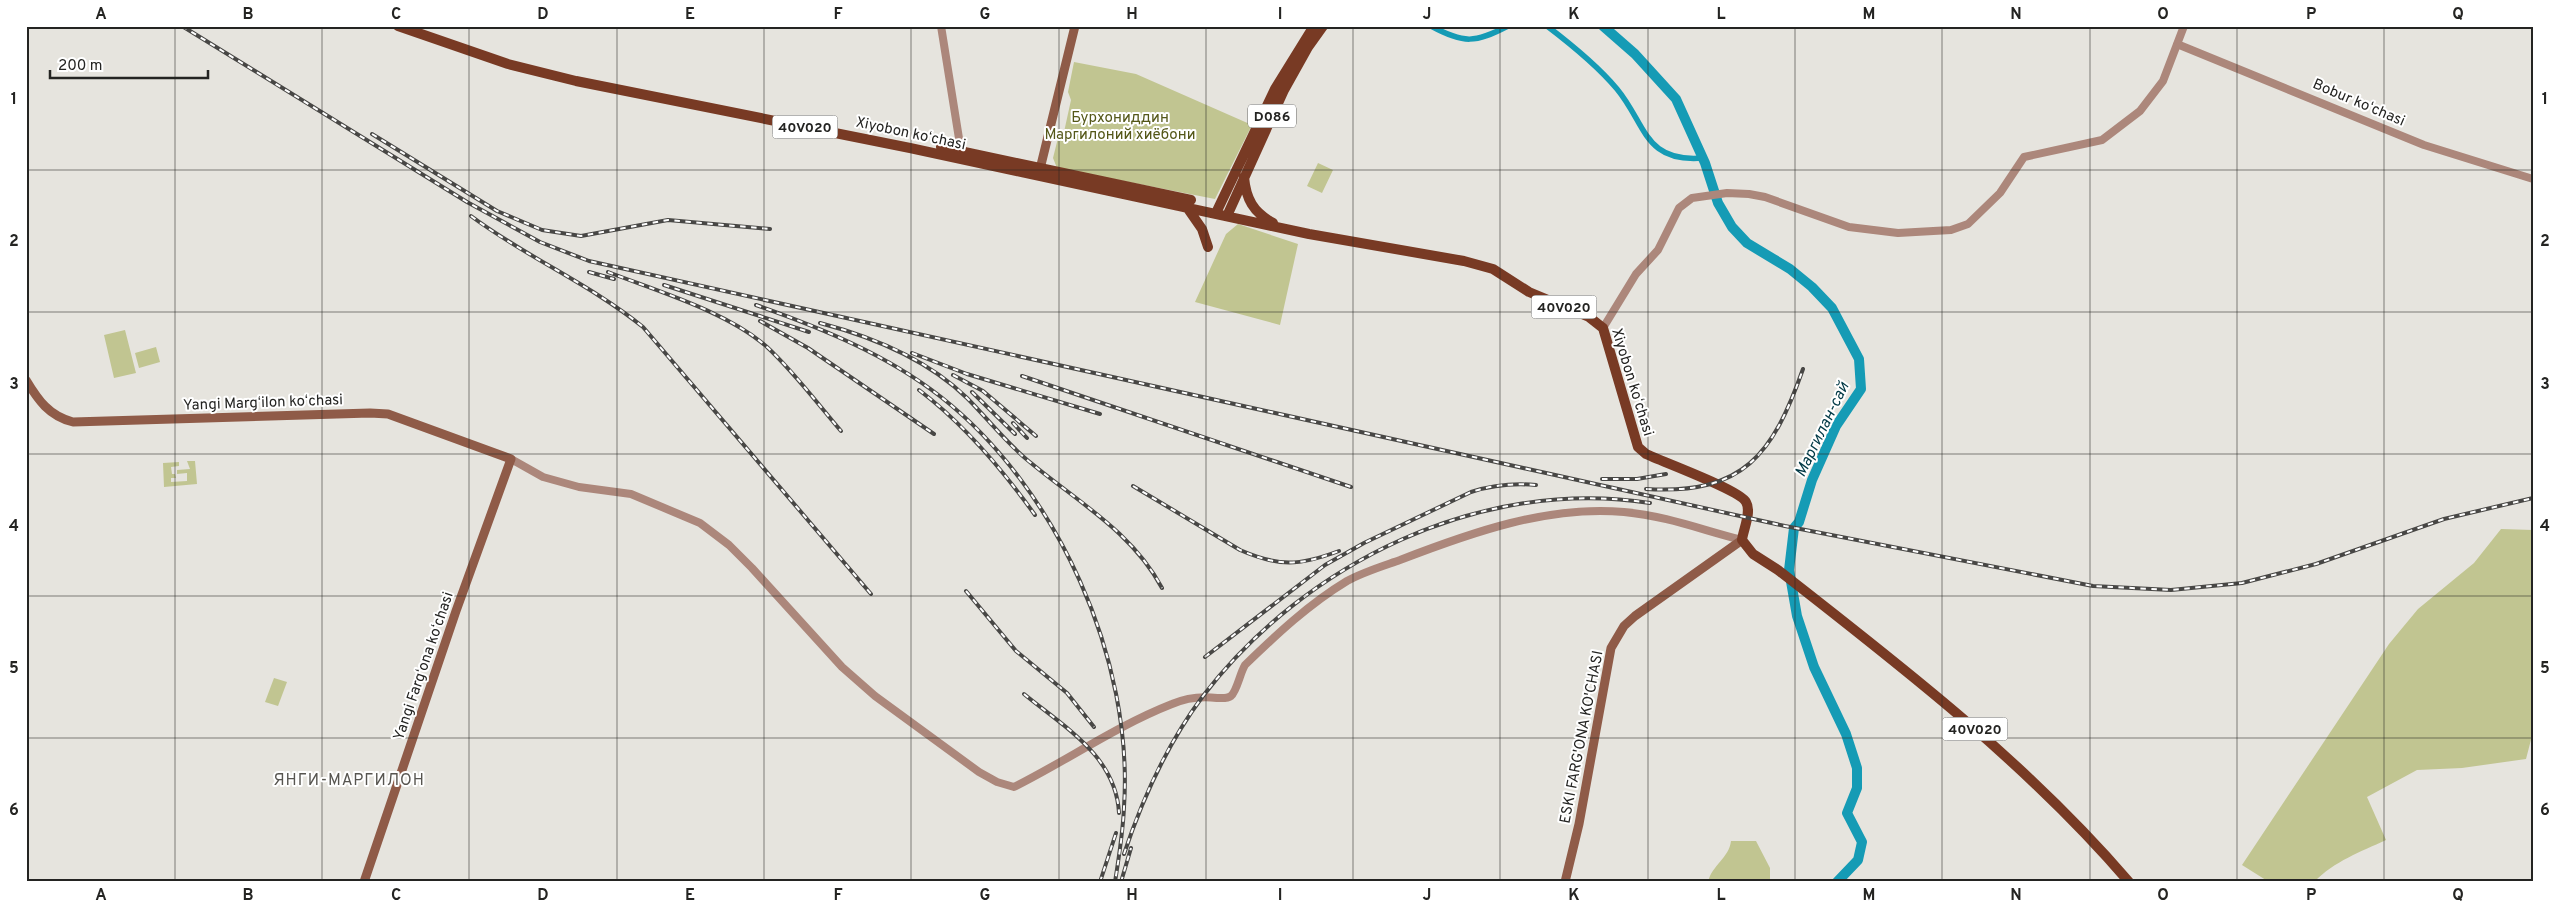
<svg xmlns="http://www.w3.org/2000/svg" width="2559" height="908" font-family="Overpass,sans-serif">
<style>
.green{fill:#c1c591}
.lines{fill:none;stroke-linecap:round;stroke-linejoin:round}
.canal{stroke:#159bb5;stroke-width:5.5}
.river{stroke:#159bb5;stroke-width:10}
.tertiary{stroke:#ac877b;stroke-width:8}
.secondary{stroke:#8f5b48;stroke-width:9}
.primary{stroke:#783a24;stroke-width:10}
.rail-casing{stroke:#484745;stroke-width:4}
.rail{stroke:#fff;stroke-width:2;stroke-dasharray:5.5;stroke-linecap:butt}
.grid{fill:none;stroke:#242422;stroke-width:1;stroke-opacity:0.55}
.labels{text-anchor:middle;stroke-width:4;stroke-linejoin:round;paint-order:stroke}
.shield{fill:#fff;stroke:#666664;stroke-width:1}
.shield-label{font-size:14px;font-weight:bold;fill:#242422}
.street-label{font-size:15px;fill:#242422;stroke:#fff}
.park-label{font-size:15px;fill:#545718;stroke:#fff}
.water-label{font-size:16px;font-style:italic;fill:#013945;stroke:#fff}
.neighbourhood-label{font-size:16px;letter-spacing:1px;fill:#575550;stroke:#fff}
.neatline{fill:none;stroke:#242422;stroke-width:2}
.grid-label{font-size:16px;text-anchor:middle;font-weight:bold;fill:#242422}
</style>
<rect width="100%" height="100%" fill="#e6e4de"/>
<path class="green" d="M 1074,62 L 1136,74 L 1252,125 L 1215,199 L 1057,168 L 1053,158 L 1058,138 L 1064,132 L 1071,100 L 1068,92 Z
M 1318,163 L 1333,170 L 1322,193 L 1307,186 Z
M 1238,224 L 1298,244 L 1280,325 L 1195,302 L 1226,234 Z
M 125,330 L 136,373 L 114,378 L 104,335 Z
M 156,347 L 160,362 L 139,368 L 135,353 Z
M 187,461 L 195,461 L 197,484 L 164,487 L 163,463 L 179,462 L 179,466 L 171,467 L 172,474 L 175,474 L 176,478 L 171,478 L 171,482 L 187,481 L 187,473 L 177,474 L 177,470 L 190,469 Z
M 2501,529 L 2533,530 L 2533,732 L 2526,759 L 2462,768 L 2417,770 L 2367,797 L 2386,840 C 2360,852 2335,861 2314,882 L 2269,882 L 2242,865 L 2389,644 L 2418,609 L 2474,563 Z
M 274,678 L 287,682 L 278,706 L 265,702 Z
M 1731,841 L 1756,841 L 1770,868 L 1770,882 L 1708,882 C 1712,865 1729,858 1731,841 Z"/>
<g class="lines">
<path class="canal" d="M 1431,26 C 1464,44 1475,43 1508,26
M 1547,26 C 1572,45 1597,65 1617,89 C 1646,124 1644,163 1703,158"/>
<path class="river" d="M 1603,26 L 1635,54 L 1676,99 L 1705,163 L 1718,203 L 1732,227 L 1747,243 L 1790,269 L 1812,287 L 1832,308 L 1859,359 L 1861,389 L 1836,426 L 1812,480 L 1799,522 L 1794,528 L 1789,570 L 1797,616 L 1814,667 L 1846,734 L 1857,768 L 1857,788 L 1847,813 L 1862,842 L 1858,860 L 1837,882"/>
<path class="tertiary" d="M 941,26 L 961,151
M 2177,44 L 2424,145 L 2533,179
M 1603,328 L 1636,274 L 1658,250 L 1679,208 L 1692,198 L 1727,193 L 1749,194 L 1765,197 L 1849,227 L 1898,233 L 1951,230 L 1968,224 L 2000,193 L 2024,157 L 2102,140 L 2140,111 L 2163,81 L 2184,26
M 511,459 L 543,477 L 579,487 L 631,494 L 700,523 L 729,545 L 752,568 L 842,667 L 875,696 L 979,772 L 997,782 L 1014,787 C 1068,760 1116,726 1172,704 C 1186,698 1202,696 1217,698 C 1221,698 1227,699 1231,696 C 1237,691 1240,673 1245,665 C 1277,634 1309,604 1347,581 C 1363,572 1383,566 1400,560 C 1470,533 1548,505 1624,512 C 1667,516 1702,530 1742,540"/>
<path class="secondary" d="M 1039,173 L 1075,26
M 26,380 C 38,400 49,416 73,422 L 370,413 L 388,414 L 511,459 L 456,611 L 364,882
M 1565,882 L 1579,824 L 1611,648 L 1624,626 L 1635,616 L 1742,540"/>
<path class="primary" d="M 398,26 L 508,64 L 576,81 L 910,148 L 1309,234 L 1464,261 L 1493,269 L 1529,292 L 1589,317 L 1603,328 L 1638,447 L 1646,454 C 1663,462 1740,490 1746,502 C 1752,512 1743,530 1742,540 L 1753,554 L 1778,570 C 1901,666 2027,763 2129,882
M 941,147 L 1191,200
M 1244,177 C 1246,199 1253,212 1273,223
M 1186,206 L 1202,229 L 1208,247
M 1216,213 L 1275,89 L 1314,26
M 1227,216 L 1284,90 L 1308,47 L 1323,26"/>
<defs>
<path id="rail" d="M 182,26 L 467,202 L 540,242 L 589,261 L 1785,526 L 2093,586 L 2171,590 L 2242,583 L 2316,564 L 2444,519 L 2533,498
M 372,134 L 497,211 L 542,230 L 581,236 L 668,220 L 770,229
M 471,216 C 526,257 590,284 643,327 L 871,594
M 589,272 L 614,279
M 608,272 C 657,291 728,312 767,347 C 794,372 817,403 841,431
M 664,285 L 809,332
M 756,305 C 821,328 886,354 941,397 C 1057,488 1134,659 1124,807 C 1123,832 1119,857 1115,882
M 760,321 L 808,348 L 934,434
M 820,323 C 873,337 927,359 967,398 C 989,420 1007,444 1031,463 C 1078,502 1132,532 1162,588
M 912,353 L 967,374 L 1100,414
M 953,375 L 983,391 L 1036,436
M 1022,376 L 1351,487
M 919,390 C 964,424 1002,469 1035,515
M 972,392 L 1015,434
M 1013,423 L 1027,438
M 1602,479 L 1637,479 L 1666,474
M 1133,486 L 1240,550 C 1279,567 1299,566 1339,551
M 1646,489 C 1744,495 1773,454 1803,369
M 966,591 L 1016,651 L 1067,693 L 1094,727
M 1205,657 L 1325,565 L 1364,543 L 1471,492 C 1493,485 1513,483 1536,485
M 1024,694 C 1064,727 1116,756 1119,813
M 1124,854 C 1143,797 1167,744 1203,696 C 1306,562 1481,477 1650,503
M 1100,882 L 1116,833
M 1121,882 L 1131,848"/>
</defs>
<use href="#rail" class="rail-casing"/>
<use href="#rail" class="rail"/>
</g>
<path class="grid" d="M 175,26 L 175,882M 322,26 L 322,882M 469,26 L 469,882M 617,26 L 617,882M 764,26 L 764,882M 911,26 L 911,882M 1059,26 L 1059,882M 1206,26 L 1206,882M 1353,26 L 1353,882M 1500,26 L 1500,882M 1648,26 L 1648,882M 1795,26 L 1795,882M 1942,26 L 1942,882M 2090,26 L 2090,882M 2237,26 L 2237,882M 2384,26 L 2384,882M 26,170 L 2533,170M 26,312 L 2533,312M 26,454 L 2533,454M 26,596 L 2533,596M 26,738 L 2533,738"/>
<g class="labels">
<g class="shield">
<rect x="1248" y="104.5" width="48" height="23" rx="4"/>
<rect x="772.5" y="115.5" width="65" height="23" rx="4"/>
<rect x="1531.5" y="295.5" width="65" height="23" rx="4"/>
<rect x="1942.5" y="717.5" width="65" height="23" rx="4"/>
</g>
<g class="shield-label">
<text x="1272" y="121">D086</text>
<text x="805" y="132">40V020</text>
<text x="1564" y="312">40V020</text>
<text x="1975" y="734">40V020</text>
</g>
<g class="street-label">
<text transform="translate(2359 102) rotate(23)" y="5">Bobur koʻchasi</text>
<text transform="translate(911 133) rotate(12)" y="5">Xiyobon koʻchasi</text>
<text transform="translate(1633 382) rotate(73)" y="5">Xiyobon koʻchasi</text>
<text transform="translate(263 402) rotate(-2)" y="5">Yangi Margʻilon koʻchasi</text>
<text transform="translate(423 666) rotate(-71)" y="5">Yangi Fargʻona koʻchasi</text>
<text transform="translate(1581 737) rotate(-79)" y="5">ESKI FARG'ONA KO'CHASI</text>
</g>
<g class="park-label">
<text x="1120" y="122">Бурхониддин<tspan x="1120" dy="17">Маргилоний хиёбони</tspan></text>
</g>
<g class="water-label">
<text transform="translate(1821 429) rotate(-64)" y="6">Маргилан-сай</text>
</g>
<g class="neighbourhood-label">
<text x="349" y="785">ЯНГИ-МАРГИЛОН</text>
</g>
</g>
<rect width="2559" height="908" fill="none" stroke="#ffffff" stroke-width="55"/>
<path d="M50 70v8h158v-8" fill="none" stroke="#242422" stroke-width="2.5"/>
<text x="58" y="70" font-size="15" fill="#242422" stroke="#ffffff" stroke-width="4" paint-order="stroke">200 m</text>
<rect x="28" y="28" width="2504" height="852" class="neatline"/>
<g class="grid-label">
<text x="101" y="19">A</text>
<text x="248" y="19">B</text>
<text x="396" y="19">C</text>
<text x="543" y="19">D</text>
<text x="690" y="19">E</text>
<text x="838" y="19">F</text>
<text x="985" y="19">G</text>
<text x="1132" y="19">H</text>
<text x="1280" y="19">I</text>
<text x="1427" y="19">J</text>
<text x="1574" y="19">K</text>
<text x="1721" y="19">L</text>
<text x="1869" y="19">M</text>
<text x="2016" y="19">N</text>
<text x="2163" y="19">O</text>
<text x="2311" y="19">P</text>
<text x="2458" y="19">Q</text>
<text x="14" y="104">1</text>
<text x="2545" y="104">1</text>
<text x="14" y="246">2</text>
<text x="2545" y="246">2</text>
<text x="14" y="389">3</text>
<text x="2545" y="389">3</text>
<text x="14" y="531">4</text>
<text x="2545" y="531">4</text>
<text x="14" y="673">5</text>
<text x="2545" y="673">5</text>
<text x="14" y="815">6</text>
<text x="2545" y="815">6</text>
<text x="101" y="900">A</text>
<text x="248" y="900">B</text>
<text x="396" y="900">C</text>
<text x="543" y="900">D</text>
<text x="690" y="900">E</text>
<text x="838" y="900">F</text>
<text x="985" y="900">G</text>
<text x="1132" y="900">H</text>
<text x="1280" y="900">I</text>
<text x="1427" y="900">J</text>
<text x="1574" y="900">K</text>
<text x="1721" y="900">L</text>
<text x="1869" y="900">M</text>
<text x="2016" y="900">N</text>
<text x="2163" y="900">O</text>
<text x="2311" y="900">P</text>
<text x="2458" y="900">Q</text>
</g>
</svg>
